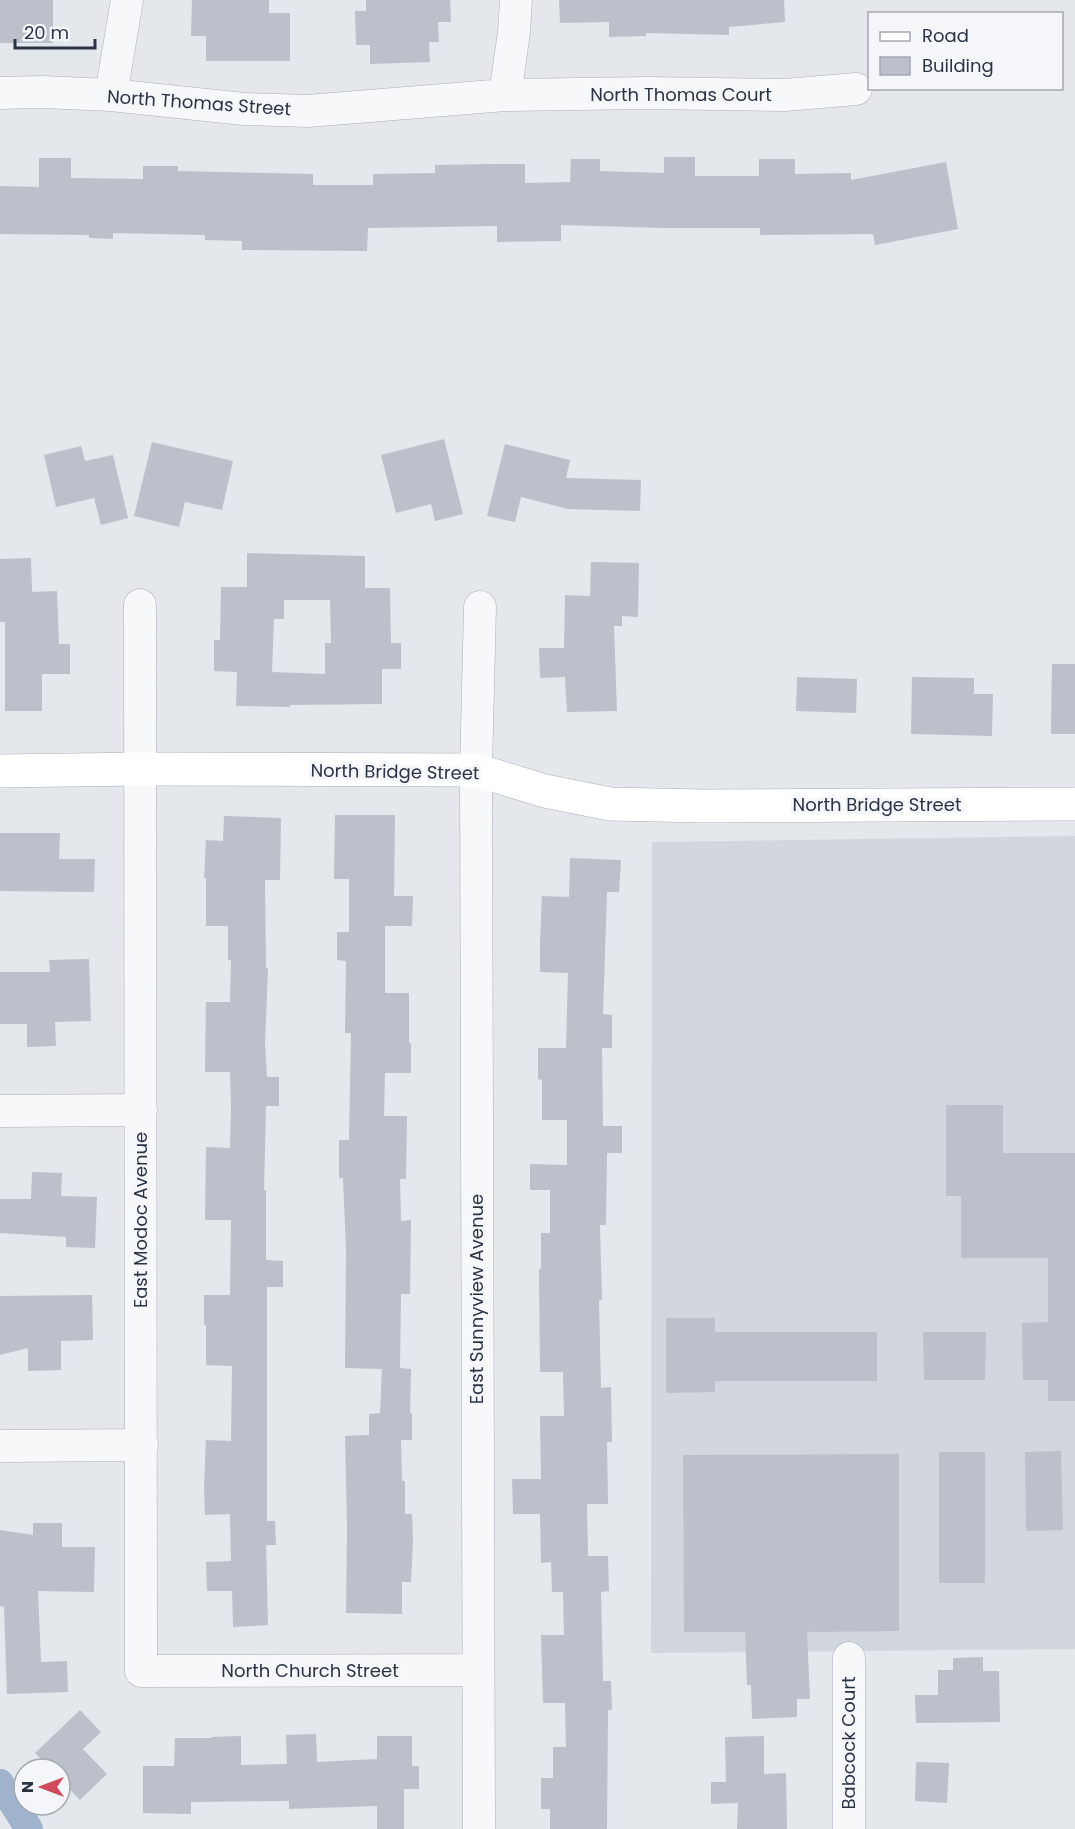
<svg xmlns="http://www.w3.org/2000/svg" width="1075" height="1829" font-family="Poppins,sans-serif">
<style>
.built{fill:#d2d6de}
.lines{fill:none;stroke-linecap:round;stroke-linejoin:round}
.canal{stroke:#9fb4cc;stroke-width:28}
.building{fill:#bbc0ca;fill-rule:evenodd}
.street-casing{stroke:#a9aeb7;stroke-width:33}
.secondary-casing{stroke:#a9aeb7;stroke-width:34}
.street{stroke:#f7f8fa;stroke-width:32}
.secondary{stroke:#fff;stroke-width:33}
.labels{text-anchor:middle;stroke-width:6;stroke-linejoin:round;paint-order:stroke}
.street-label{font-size:18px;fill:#2b3445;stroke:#f4f6f9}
</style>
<rect width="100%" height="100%" fill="#e4e7ec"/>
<path class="built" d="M 1075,836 L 1075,1649 L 651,1653 L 652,842 Z"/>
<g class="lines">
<path class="canal" d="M 0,1783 L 29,1829"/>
</g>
<path class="building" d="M 0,0 L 53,0 L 53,43 L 0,43 Z
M 192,0 L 269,0 L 269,13 L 290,13 L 290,61 L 206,61 L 206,36 L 191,36 Z
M 366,0 L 450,0 L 451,22 L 438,22 L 439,42 L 429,42 L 430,62 L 370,64 L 370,45 L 356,45 L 355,11 L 366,11 Z
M 559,0 L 784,0 L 785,22 L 729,27 L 729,35 L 646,33 L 646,36 L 609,37 L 609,22 L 560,23 Z
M 664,157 L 695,157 L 695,176 L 759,176 L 759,159 L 795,159 L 795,174 L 851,173 L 851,180 L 946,162 L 958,229 L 875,245 L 873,234 L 760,235 L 760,228 L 664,228 L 561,225 L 561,241 L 497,242 L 497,226 L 368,228 L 367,251 L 242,250 L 242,241 L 205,240 L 205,235 L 113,233 L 113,239 L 89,238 L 89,235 L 0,234 L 0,186 L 39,187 L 39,158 L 71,158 L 71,178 L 143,179 L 143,166 L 178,166 L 178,171 L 313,174 L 313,185 L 373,185 L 373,174 L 435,173 L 435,165 L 494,164 L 525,164 L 525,183 L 570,182 L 571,159 L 600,159 L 600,171 L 664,173 Z
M 444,439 L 463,514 L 435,521 L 431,504 L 396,513 L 381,455 Z
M 152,442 L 233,461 L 222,510 L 185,502 L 179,527 L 134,516 Z
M 505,444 L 570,460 L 566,478 L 641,480 L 640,511 L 568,509 L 521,497 L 515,522 L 487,516 Z
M 81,446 L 85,461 L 113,455 L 128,518 L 101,525 L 94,498 L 56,507 L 44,455 Z
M 247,553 L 365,556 L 365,588 L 390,588 L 391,643 L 401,643 L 401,669 L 382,669 L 382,704 L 290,705 L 290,707 L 236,706 L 237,672 L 214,671 L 214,640 L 220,640 L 221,587 L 247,587 ZM 284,600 L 330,600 L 331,643 L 325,643 L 325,674 L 272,672 L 274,619 L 284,619 Z
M 31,558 L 32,592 L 57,591 L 59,644 L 70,644 L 70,674 L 42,674 L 42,711 L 5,711 L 5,622 L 0,622 L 0,559 Z
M 591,562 L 639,563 L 638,617 L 622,616 L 622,626 L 614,626 L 617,711 L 567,712 L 565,677 L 540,678 L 539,648 L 564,648 L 565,595 L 590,596 Z
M 1052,664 L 1075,664 L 1075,734 L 1051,734 Z
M 797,677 L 857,679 L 856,713 L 796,711 Z
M 912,677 L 974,678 L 974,694 L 993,694 L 992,736 L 911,734 Z
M 335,815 L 395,815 L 394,896 L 413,896 L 412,926 L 385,926 L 385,993 L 409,993 L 409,1043 L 411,1043 L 411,1073 L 385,1073 L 384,1116 L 407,1116 L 406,1179 L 400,1179 L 401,1221 L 411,1220 L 410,1294 L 401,1294 L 400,1368 L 411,1369 L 410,1413 L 412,1413 L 412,1440 L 401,1440 L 402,1481 L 405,1481 L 405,1514 L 412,1514 L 413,1542 L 411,1582 L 402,1582 L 402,1614 L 346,1613 L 347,1529 L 345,1436 L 369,1435 L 369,1414 L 380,1413 L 382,1369 L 345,1368 L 346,1249 L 343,1178 L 339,1178 L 339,1140 L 349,1140 L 351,1033 L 345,1033 L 346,961 L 337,960 L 337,932 L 349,932 L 349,879 L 334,879 Z
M 224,816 L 281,818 L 280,880 L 265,880 L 266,968 L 268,968 L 265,1043 L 267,1077 L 279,1077 L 279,1106 L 266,1106 L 264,1190 L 266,1190 L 266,1260 L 283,1261 L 283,1287 L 267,1287 L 267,1521 L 275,1521 L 276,1545 L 266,1545 L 268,1625 L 233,1627 L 232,1591 L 207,1591 L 206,1562 L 231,1561 L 230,1514 L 205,1515 L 204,1487 L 206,1440 L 231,1441 L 232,1366 L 206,1365 L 206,1325 L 204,1325 L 204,1295 L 230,1295 L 231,1220 L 205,1220 L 206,1147 L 230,1148 L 231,1106 L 230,1072 L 205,1072 L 206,1002 L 230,1002 L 231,960 L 228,960 L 228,926 L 206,926 L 206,878 L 204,878 L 206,840 L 223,841 Z
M 0,833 L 60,833 L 59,859 L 95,859 L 94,892 L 0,891 Z
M 570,858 L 621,860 L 619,892 L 607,892 L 603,1014 L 612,1015 L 612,1048 L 602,1048 L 603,1126 L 622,1126 L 622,1153 L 607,1153 L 606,1225 L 600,1225 L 602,1300 L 599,1300 L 601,1388 L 611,1387 L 612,1442 L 607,1442 L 608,1504 L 587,1504 L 588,1556 L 608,1556 L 609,1591 L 601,1592 L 603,1681 L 611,1681 L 612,1710 L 608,1710 L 607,1829 L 550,1829 L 550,1809 L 541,1809 L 541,1778 L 553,1778 L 553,1747 L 566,1747 L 565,1703 L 543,1703 L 541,1635 L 564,1635 L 563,1592 L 552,1592 L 551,1562 L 541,1563 L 540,1514 L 513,1514 L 512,1479 L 541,1479 L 540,1416 L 564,1416 L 563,1372 L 540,1372 L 539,1269 L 541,1269 L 541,1233 L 550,1233 L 550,1190 L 530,1190 L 530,1164 L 567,1165 L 567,1120 L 542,1120 L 542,1080 L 538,1079 L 538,1048 L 566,1048 L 568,973 L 540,972 L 540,942 L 542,896 L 569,897 Z
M 89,959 L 91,1021 L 55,1022 L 56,1046 L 27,1047 L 27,1024 L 0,1024 L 0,972 L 50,972 L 49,960 Z
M 946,1105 L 1003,1105 L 1003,1153 L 1075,1153 L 1075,1401 L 1048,1401 L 1048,1380 L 1023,1380 L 1022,1323 L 1048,1322 L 1048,1258 L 961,1258 L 961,1196 L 946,1196 Z
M 32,1172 L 62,1173 L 61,1196 L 97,1197 L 95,1248 L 66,1247 L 66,1237 L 0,1233 L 0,1199 L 31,1199 Z
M 92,1295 L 93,1340 L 61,1341 L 61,1370 L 28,1371 L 28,1348 L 0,1355 L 0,1296 Z
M 666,1318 L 715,1318 L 715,1332 L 877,1332 L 877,1381 L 715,1381 L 715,1392 L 666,1393 Z
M 923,1332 L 986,1332 L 985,1380 L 924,1380 Z
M 1061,1451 L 1063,1530 L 1026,1531 L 1025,1452 Z
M 939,1452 L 985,1452 L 985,1583 L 939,1583 Z
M 899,1454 L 899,1631 L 807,1632 L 810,1699 L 797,1699 L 797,1717 L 752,1719 L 751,1685 L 747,1685 L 745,1632 L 684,1632 L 683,1455 Z
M 33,1523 L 62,1523 L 62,1547 L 95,1547 L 94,1592 L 38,1591 L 41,1662 L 67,1661 L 68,1692 L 7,1694 L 4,1607 L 0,1606 L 0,1530 L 33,1535 Z
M 983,1657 L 983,1671 L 999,1671 L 1000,1722 L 916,1723 L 915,1695 L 938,1695 L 938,1670 L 953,1670 L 953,1658 Z
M 80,1710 L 101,1732 L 83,1749 L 107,1774 L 80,1800 L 60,1779 L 60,1769 L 51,1769 L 35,1753 Z
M 316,1734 L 317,1762 L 377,1759 L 377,1736 L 412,1736 L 412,1766 L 419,1766 L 419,1789 L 404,1789 L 404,1829 L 377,1829 L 377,1806 L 289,1809 L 289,1801 L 191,1802 L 191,1814 L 143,1813 L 143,1766 L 174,1766 L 175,1738 L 211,1738 L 211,1737 L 241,1736 L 241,1765 L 287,1764 L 286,1735 Z
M 764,1736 L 764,1774 L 786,1773 L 787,1829 L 737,1829 L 738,1803 L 711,1804 L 711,1782 L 726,1782 L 725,1737 Z
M 916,1762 L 949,1763 L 947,1803 L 915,1801 Z"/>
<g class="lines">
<defs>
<path id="street" d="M 0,93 L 42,92 L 111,95 L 244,109 L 308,111 L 505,95 L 648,93 L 785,95 L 856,89
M 111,95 L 127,0
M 505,95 L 514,32 L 516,0
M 140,605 L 141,1671 L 478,1670
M 0,1111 L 141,1110
M 3,1446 L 142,1445
M 479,1829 L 476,770 L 480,607
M 849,1829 L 849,1658"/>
<path id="secondary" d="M 0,771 L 141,769 L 476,770 L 545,791 L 610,804 L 703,806 L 1075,804"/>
</defs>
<use href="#street" class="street-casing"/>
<use href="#secondary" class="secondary-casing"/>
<use href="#street" class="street"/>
<use href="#secondary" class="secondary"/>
</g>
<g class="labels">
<g class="street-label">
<text x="681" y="101">North Thomas Court</text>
<text transform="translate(199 103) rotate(4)" y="6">North Thomas Street</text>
<text transform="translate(395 772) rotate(1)" y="6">North Bridge Street</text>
<text x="877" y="811">North Bridge Street</text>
<text transform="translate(141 1220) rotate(-90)" y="6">East Modoc Avenue</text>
<text transform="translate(477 1299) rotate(-90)" y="6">East Sunnyview Avenue</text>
<text x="310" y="1677">North Church Street</text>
<text transform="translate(849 1743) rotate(-90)" y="6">Babcock Court</text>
</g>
</g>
<rect x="868" y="12" width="195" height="78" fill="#f4f6f9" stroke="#a4a8b1" stroke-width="1.5"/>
<rect x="880" y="32" width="30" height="9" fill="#ffffff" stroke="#a4a8b1" stroke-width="1.5"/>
<text x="922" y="42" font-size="18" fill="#2b3445">Road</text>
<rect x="880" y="57" width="30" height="18" fill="#bbc0ca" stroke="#a4a8b1" stroke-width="1.5"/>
<text x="922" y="72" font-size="18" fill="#2b3445">Building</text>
<g transform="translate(42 1787) rotate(270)"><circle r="28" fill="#f4f6f9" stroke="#a4a8b1" stroke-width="1.5"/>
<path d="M0-4.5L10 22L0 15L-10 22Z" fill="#d1495b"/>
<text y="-9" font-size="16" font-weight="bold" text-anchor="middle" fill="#2b3445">N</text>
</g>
<path d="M15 39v9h80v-9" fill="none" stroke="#2b3445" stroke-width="3"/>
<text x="24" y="39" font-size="18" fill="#2b3445" stroke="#f4f6f9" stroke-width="4.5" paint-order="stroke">20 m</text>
</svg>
